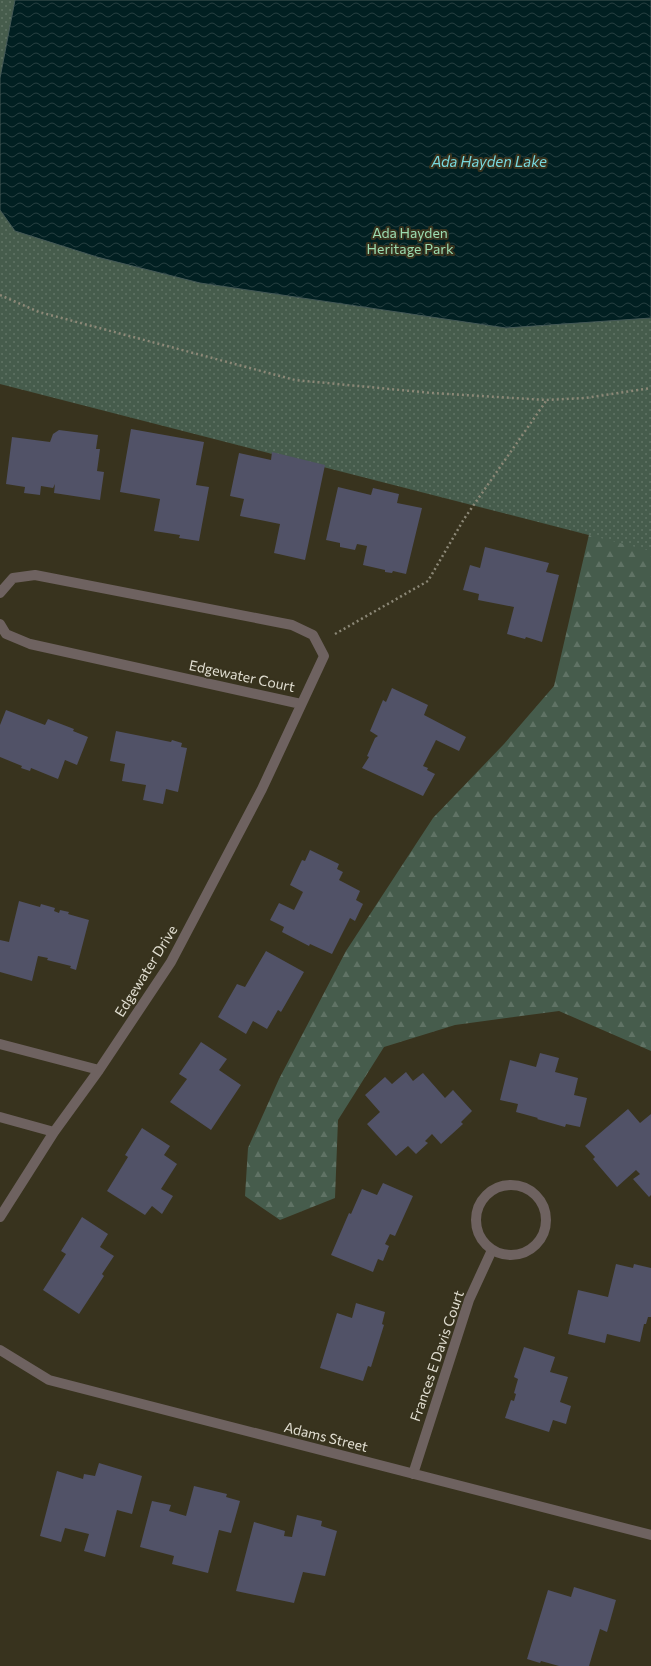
<svg xmlns="http://www.w3.org/2000/svg" width="651" height="1666" font-family="Commissioner,sans-serif">
<style>
.forest{fill:url(#forest-firs)}
.park{fill:url(#park-dots)}
.water{fill:url(#water-waves);stroke:#445856}
.building{fill:#515267}
.lines{fill:none;stroke-linecap:round;stroke-linejoin:round}
.path{stroke:#8c8877;stroke-width:2.5;stroke-dasharray:2 3;stroke-linecap:butt}
.street{stroke:#6e6260;stroke-width:10}
.labels{text-anchor:middle;stroke-width:4;stroke-linejoin:round;paint-order:stroke}
.park-label{font-size:14px;fill:#9cdcb0;stroke:#38331e}
.street-label{font-size:14px;fill:#e1ded1;stroke:#38331e}
.water-label{font-size:15px;font-style:italic;fill:#78d7dd;stroke:#38331e}
</style>
<defs>
<pattern id="forest-firs" width="22" height="20" patternUnits="userSpaceOnUse"><rect width="22" height="20" fill="#465c4c"/><path d="M5 1l3.5 6h-7zM16 11l3.5 6h-7z" fill="#607365"/></pattern>
<pattern id="park-dots" width="8" height="8" patternUnits="userSpaceOnUse"><rect width="8" height="8" fill="#465c4c"/><path d="M2 2h.1M6 6h.1" fill="none" stroke="#607365" stroke-width="1.8" stroke-linecap="round"/></pattern>
<pattern id="water-waves" width="16" height="10" patternUnits="userSpaceOnUse"><rect width="16" height="10" fill="#011f21"/><path d="M0 5q4-4 8 0t8 0" fill="none" stroke="#263f40"/></pattern>
</defs>
<rect width="100%" height="100%" fill="#38331e"/>
<path class="forest" d="M 651,476 L 651,1051 L 559,1011 L 455,1025 L 384,1047 L 338,1120 L 335,1198 L 280,1220 L 245,1196 L 248,1148 L 279,1079 L 346,951 L 433,818 L 504,744 L 554,686 L 591,526 Z"/>
<path class="park" d="M 0,0 L 651,0 L 651,551 L 0,384 Z"/>
<path class="water" d="M 15,0 L 651,0 L 651,318 L 506,328 L 200,283 L 97,257 L 15,231 L 0,210 L 0,78 Z"/>
<path class="building" d="M 131,429 L 204,442 L 196,485 L 209,487 L 199,541 L 179,538 L 180,535 L 154,531 L 160,499 L 120,492 Z
M 59,430 L 98,435 L 96,449 L 100,449 L 97,471 L 104,472 L 100,500 L 54,493 L 55,484 L 53,488 L 41,486 L 40,495 L 24,493 L 25,487 L 6,484 L 12,437 L 50,442 L 53,434 Z
M 272,452 L 325,465 L 305,560 L 274,553 L 280,524 L 240,516 L 244,499 L 230,496 L 239,453 L 271,460 Z
M 338,487 L 371,495 L 373,488 L 399,494 L 397,503 L 422,508 L 406,574 L 393,571 L 392,573 L 385,572 L 385,570 L 363,565 L 367,546 L 357,544 L 355,550 L 340,547 L 340,543 L 326,540 Z
M 485,547 L 549,563 L 546,572 L 559,575 L 542,642 L 526,637 L 525,639 L 507,634 L 514,607 L 478,600 L 479,594 L 463,590 L 470,565 L 480,568 Z
M 392,688 L 428,705 L 424,715 L 466,737 L 459,751 L 436,740 L 423,766 L 428,768 L 427,770 L 435,774 L 423,796 L 362,768 L 369,757 L 367,756 L 375,738 L 378,736 L 370,731 L 383,700 L 386,702 Z
M 6,710 L 45,725 L 48,719 L 74,729 L 73,731 L 88,737 L 77,765 L 65,760 L 58,779 L 31,768 L 30,771 L 21,768 L 22,766 L 0,757 L 0,725 Z
M 116,731 L 171,742 L 172,740 L 182,743 L 181,747 L 187,748 L 178,792 L 166,789 L 163,804 L 143,800 L 146,785 L 122,781 L 125,764 L 110,761 Z
M 310,850 L 339,864 L 337,869 L 343,872 L 339,880 L 360,891 L 356,900 L 363,904 L 355,921 L 350,918 L 332,954 L 310,944 L 309,946 L 282,932 L 284,927 L 270,920 L 279,903 L 294,910 L 303,892 L 290,885 L 302,860 L 305,861 Z
M 19,901 L 40,907 L 41,904 L 55,908 L 54,911 L 59,913 L 60,910 L 69,912 L 68,914 L 89,920 L 76,970 L 70,968 L 71,966 L 47,960 L 48,958 L 38,956 L 32,981 L 0,972 L 0,940 L 9,942 Z
M 266,951 L 304,972 L 281,1012 L 278,1010 L 267,1029 L 253,1021 L 246,1034 L 218,1017 L 237,984 L 245,987 Z
M 201,1042 L 227,1059 L 219,1070 L 241,1085 L 211,1130 L 170,1102 L 187,1079 L 179,1074 Z
M 540,1053 L 559,1058 L 555,1072 L 578,1078 L 574,1095 L 587,1098 L 580,1127 L 566,1124 L 565,1127 L 537,1119 L 538,1118 L 516,1112 L 518,1104 L 500,1100 L 510,1060 L 536,1067 Z
M 406,1072 L 413,1081 L 423,1073 L 445,1098 L 453,1090 L 472,1111 L 461,1122 L 463,1124 L 441,1144 L 432,1134 L 425,1141 L 428,1143 L 416,1154 L 408,1146 L 396,1156 L 367,1124 L 380,1112 L 365,1095 L 385,1077 L 392,1084 Z
M 628,1109 L 640,1123 L 651,1114 L 651,1195 L 649,1197 L 633,1179 L 640,1174 L 636,1170 L 617,1187 L 593,1159 L 595,1157 L 585,1146 Z
M 142,1128 L 170,1146 L 164,1155 L 177,1164 L 161,1189 L 173,1196 L 162,1214 L 152,1206 L 145,1215 L 107,1191 L 128,1157 L 125,1155 Z
M 383,1183 L 413,1196 L 395,1236 L 390,1234 L 385,1244 L 389,1246 L 383,1261 L 378,1259 L 373,1272 L 331,1255 L 349,1213 L 351,1214 L 362,1189 L 377,1195 Z
M 82,1217 L 108,1234 L 100,1247 L 114,1256 L 102,1274 L 104,1276 L 79,1314 L 43,1290 L 66,1254 L 61,1251 Z
M 616,1264 L 633,1268 L 634,1264 L 651,1268 L 651,1317 L 648,1317 L 646,1324 L 644,1324 L 640,1342 L 607,1334 L 605,1343 L 568,1334 L 578,1290 L 608,1297 Z
M 356,1303 L 385,1312 L 382,1324 L 384,1325 L 371,1367 L 368,1366 L 363,1381 L 320,1368 L 337,1313 L 352,1318 Z
M 524,1347 L 555,1357 L 550,1372 L 568,1377 L 560,1402 L 571,1406 L 566,1424 L 553,1420 L 549,1432 L 505,1418 L 511,1400 L 514,1401 L 516,1394 L 514,1393 L 518,1379 L 514,1377 Z
M 99,1463 L 142,1476 L 132,1514 L 117,1510 L 105,1557 L 84,1551 L 89,1534 L 65,1528 L 61,1542 L 40,1536 L 57,1471 L 83,1479 L 84,1474 L 95,1476 Z
M 194,1486 L 227,1494 L 226,1497 L 240,1501 L 231,1533 L 219,1530 L 208,1573 L 172,1564 L 174,1556 L 140,1547 L 152,1501 L 171,1505 L 169,1511 L 186,1516 Z
M 297,1515 L 322,1521 L 321,1526 L 337,1531 L 325,1576 L 303,1572 L 294,1603 L 236,1591 L 254,1522 L 285,1531 L 284,1536 L 292,1537 Z
M 574,1587 L 616,1600 L 607,1632 L 600,1629 L 589,1666 L 559,1666 L 541,1661 L 540,1663 L 527,1659 L 548,1590 L 571,1597 Z"/>
<g class="lines">
<path class="path" d="M 0,295 L 39,312 L 295,380 L 432,393 L 546,400 L 585,398 L 651,388
M 335,634 L 428,581 L 464,519 L 546,401"/>
<path class="street" d="M 0,593 L 13,578 L 35,575 L 292,625 L 313,635 L 324,656 L 262,789 L 171,962 L 99,1070 L 54,1132 L 0,1217
M 0,624 L 6,634 L 30,644 L 301,704
M 0,1044 L 99,1070
M 0,1117 L 54,1132
M476 1220a35 35 0 1 1 70 0a35 35 0 1 1-70 0Z
M 0,1350 L 49,1380 L 651,1535
M 413,1474 L 469,1300 L 492,1250"/>
</g>
<g class="labels">
<g class="park-label">
<text x="410" y="238">Ada Hayden<tspan x="410" dy="16">Heritage Park</tspan></text>
</g>
<g class="street-label">
<text transform="translate(242 676) rotate(12)" y="5">Edgewater Court</text>
<text transform="translate(146 971) rotate(-58)" y="5">Edgewater Drive</text>
<text transform="translate(437 1356) rotate(-71)" y="5">Frances E Davis Court</text>
<text transform="translate(326 1437) rotate(14)" y="5">Adams Street</text>
</g>
<g class="water-label">
<text x="489" y="167">Ada Hayden Lake</text>
</g>
</g>
</svg>
